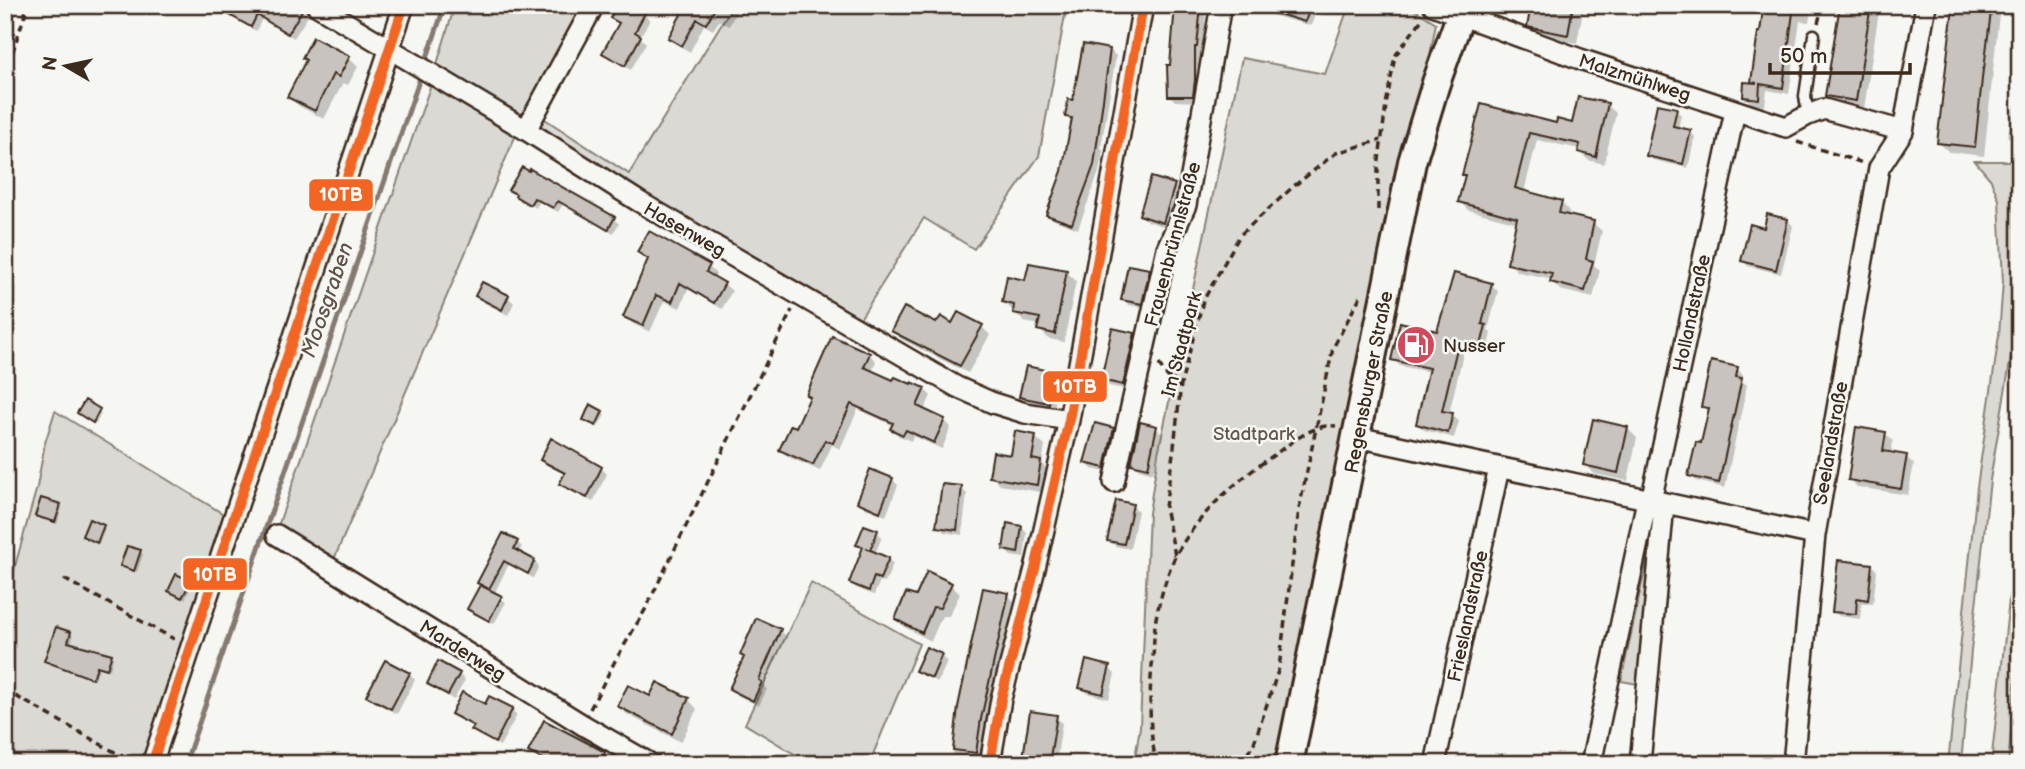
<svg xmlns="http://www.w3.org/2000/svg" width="2025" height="769" font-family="'Balsamiq Sans',sans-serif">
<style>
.green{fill:#dad9d3;stroke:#8a8278;stroke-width:2}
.shadow{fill:#0003}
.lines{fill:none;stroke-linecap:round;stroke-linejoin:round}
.stream{stroke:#857a71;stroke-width:5}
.building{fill:#c8c3be;stroke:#3b2a1e;stroke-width:2}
.lane-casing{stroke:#3b2a1e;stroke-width:15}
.street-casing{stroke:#3b2a1e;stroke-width:24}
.secondary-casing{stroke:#3b2a1e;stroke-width:32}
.path{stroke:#3b2a1e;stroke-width:3.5;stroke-dasharray:7 5;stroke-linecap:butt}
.lane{stroke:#f6f6f2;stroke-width:10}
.street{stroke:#f6f6f2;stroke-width:19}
.secondary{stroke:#f6f6f2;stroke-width:26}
.bus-1-casing{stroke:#f6f6f2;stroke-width:16}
.bus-1{stroke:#f26522;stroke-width:10}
.labels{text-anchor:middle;stroke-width:5;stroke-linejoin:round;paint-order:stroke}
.street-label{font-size:19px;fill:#3b2a1e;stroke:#f6f6f2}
.poi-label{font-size:19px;fill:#3b2a1e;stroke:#f6f6f2;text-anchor:start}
.park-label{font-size:19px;fill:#63564b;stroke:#f6f6f2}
.water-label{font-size:21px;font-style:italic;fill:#605248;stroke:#f6f6f2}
.line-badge{stroke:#f6f6f2;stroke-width:2.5}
.badge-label{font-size:19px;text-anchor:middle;font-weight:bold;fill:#fff}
</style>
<rect width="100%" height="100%" fill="#f6f6f2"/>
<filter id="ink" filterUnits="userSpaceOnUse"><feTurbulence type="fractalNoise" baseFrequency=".0143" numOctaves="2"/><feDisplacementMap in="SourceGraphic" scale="14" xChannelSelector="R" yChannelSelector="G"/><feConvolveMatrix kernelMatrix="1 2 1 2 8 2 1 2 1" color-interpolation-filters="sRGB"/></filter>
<g filter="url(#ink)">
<path class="green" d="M 455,5 L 586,5 L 528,108 L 629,174 L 733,5 L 1067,5 L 1039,156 L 974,249 L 924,218 L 860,319 L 658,203 L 524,116 L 332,564 L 277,529 L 430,87 Z
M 1349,5 L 1407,5 L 1436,23 L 1429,61 L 1402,156 L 1277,764 L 1134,764 L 1140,727 L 1149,513 L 1158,454 L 1242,58 L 1325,74 Z
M 1975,161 L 2020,161 L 2020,304 L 1990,480 L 1971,651 L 1961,764 L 1948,764 L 1977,487 L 1999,335 L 2003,282 L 1999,200 L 1991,180 Z
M 55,411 L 225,515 L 144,764 L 5,764 L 5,602 L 37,487 L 45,443 Z
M 2020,500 L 2020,633 L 2008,764 L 1991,764 Z
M 1647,560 L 1650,560 L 1638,684 L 1621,681 Z
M 811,583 L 919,644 L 869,764 L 811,764 L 745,724 Z"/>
<path class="shadow" d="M 340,5 L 351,5 L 348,10 Z
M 375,5 L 391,5 L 387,13 Z
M 682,5 L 740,5 L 729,26 L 719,21 L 713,30 L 704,25 L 690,52 L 678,45 L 670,38 L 684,12 Z
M 1097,5 L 1123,5 L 1122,12 L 1100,9 Z
M 1177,5 L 1201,5 L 1206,10 L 1203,52 L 1201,52 L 1201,87 L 1198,102 L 1175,101 L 1169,95 Z
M 1259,5 L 1318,5 L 1311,26 L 1264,13 Z
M 1533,5 L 1584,5 L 1577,43 L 1538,35 L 1529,26 Z
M 1775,5 L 1812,5 L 1809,22 L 1800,21 L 1789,94 L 1767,90 L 1765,106 L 1752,104 L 1745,97 L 1756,85 L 1753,82 Z
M 1840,5 L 1880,5 L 1864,109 L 1836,104 L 1827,95 Z
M 1956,5 L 2000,5 L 1984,156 L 1949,152 L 1939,143 Z
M 302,10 L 308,16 L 294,38 L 269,23 L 263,17 L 256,31 L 231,17 L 226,12 Z
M 644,14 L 650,20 L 640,37 L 646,43 L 631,70 L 610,59 L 604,53 L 618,24 L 613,18 Z
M 1110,50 L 1116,56 L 1101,148 L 1103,151 L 1099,172 L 1078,229 L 1054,220 L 1048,214 L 1064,172 L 1073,123 L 1067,117 L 1074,101 Z
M 349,58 L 358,67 L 348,85 L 343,83 L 324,119 L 299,106 L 289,96 Z
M 2020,87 L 2020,140 L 2010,138 L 2007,136 Z
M 1607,105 L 1616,113 L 1604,164 L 1588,160 L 1580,152 L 1580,149 L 1537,140 L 1524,192 L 1561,202 L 1569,211 L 1568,217 L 1593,223 L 1602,231 L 1594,265 L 1600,270 L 1593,298 L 1560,290 L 1552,282 L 1553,279 L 1518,272 L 1509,263 L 1518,223 L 1468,210 L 1460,202 L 1482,106 L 1557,125 L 1574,125 Z
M 1676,110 L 1681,115 L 1678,129 L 1690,131 L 1695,137 L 1688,168 L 1653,160 L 1648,155 Z
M 531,171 L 614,219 L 619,224 L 613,233 L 563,204 L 558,212 L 540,201 L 536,208 L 515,194 L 511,190 Z
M 1174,186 L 1180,192 L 1169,228 L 1147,221 L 1141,215 Z
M 1788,220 L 1793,226 L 1781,274 L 1748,266 L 1743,261 Z
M 650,233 L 709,267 L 716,274 L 714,278 L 724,284 L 732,291 L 722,309 L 688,289 L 680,308 L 664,301 L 650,332 L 633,324 L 625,317 L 649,261 L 639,252 Z
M 1149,271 L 1155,277 L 1148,309 L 1129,305 L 1123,299 Z
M 1067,272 L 1076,281 L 1064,342 L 1049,339 L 1039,329 L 1040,325 L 1024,322 L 1004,302 L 1027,282 Z
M 1491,284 L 1498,291 L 1488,330 L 1491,333 L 1486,355 L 1464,350 L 1449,414 L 1459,421 L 1454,438 L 1424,430 L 1418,424 L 1430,372 L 1400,366 L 1393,359 L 1439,333 Z
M 477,296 L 508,297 L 514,303 L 508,315 L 483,302 Z
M 953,325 L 982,327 L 990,335 L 968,373 L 901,339 L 893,331 Z
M 1134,335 L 1140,341 L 1129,390 L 1109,386 L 1103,380 Z
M 869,354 L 876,361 L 872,372 L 894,382 L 924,389 L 931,396 L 924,411 L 944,420 L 951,427 L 942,449 L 913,436 L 911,441 L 899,436 L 892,429 L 894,426 L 858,409 L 840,449 L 832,445 L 820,471 L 788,457 L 782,450 L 797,430 Z
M 1737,369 L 1743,375 L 1742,381 L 1747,385 L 1725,488 L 1696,481 L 1690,475 L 1702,445 L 1710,412 L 1703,406 Z
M 1054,374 L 1060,380 L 1054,408 L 1027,403 L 1021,397 Z
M 99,411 L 101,413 L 96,424 L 82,416 Z
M 602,412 L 605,415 L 598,427 L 588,422 Z
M 1156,428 L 1162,434 L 1153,473 L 1139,469 L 1133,463 Z
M 1627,428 L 1637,438 L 1628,481 L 1594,474 L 1585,465 Z
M 1113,429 L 1119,435 L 1110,473 L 1092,469 L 1086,463 Z
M 1885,434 L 1893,441 L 1891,454 L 1906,457 L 1914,464 L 1908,495 L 1857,487 L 1850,479 Z
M 1035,437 L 1045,446 L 1042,464 L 1050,472 L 1046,493 L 1000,485 L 991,476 Z
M 542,460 L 601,468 L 607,474 L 593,502 L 567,489 L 561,483 L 566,475 L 548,466 Z
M 892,479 L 898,485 L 886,516 L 865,508 L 859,502 Z
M 961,488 L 967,494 L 962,535 L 944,532 L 938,526 Z
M 60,505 L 62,508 L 57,524 L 37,516 Z
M 1132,505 L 1138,511 L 1130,549 L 1115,546 L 1109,540 Z
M 103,527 L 105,529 L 99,544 L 84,536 Z
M 1021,527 L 1027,533 L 1024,558 L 1011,556 L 1005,550 Z
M 877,532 L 882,537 L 875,554 L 888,559 L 893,564 L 885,583 L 880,581 L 874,595 L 856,588 L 851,583 L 864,550 L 858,544 Z
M 517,542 L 522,547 L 518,553 L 534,561 L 539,566 L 533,578 L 509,564 L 494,594 L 506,602 L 494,624 L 474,614 L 470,609 L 482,585 Z
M 140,552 L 143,554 L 137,572 L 122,565 Z
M 1872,565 L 1877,571 L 1873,604 L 1862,603 L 1860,619 L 1839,616 L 1834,611 Z
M 189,582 L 192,585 L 185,599 L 170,591 Z
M 951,585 L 960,594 L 949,616 L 942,616 L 931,641 L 906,628 L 897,619 L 917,598 Z
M 1008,595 L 1014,601 L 986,726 L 980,764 L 952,764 L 959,707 Z
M 780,630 L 786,636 L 764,687 L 767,689 L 759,706 L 737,695 L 731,689 L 745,658 L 742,655 Z
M 71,633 L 73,636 L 71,644 L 111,656 L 113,658 L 110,670 L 99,667 L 95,680 L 55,666 L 53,663 Z
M 941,656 L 947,662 L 938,682 L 924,676 L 918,670 Z
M 1109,668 L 1115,674 L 1109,699 L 1087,693 L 1081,687 Z
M 409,674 L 415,680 L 397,714 L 374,702 L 368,696 Z
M 459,674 L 465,680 L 454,700 L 435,689 L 429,683 Z
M 490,698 L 512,710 L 517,715 L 500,746 L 478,735 L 473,730 L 475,727 L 458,719 L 453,714 L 486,706 Z
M 651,698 L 688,699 L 697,709 L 681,742 L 628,715 L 619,706 Z
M 1056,717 L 1062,723 L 1056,764 L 1024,764 Z
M 530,751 L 604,753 L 612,761 L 611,764 L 548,764 L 538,759 Z
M 704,753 L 727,764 L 699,764 Z
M 18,756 L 41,764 L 16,764 Z
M 764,756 L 780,764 L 761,764 Z
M 730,759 L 741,764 L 727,764 Z"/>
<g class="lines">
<path class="stream" d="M 185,764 L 445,5"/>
</g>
<path class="building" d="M 212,5 L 304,5 L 304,7 L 288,34 L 257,15 L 251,27 Z
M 618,5 L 631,5 L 645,13 L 635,32 L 641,36 L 625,66 L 602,53 L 619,23 L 610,18 Z
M 672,5 L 717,5 L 706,24 L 697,19 L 682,46 L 668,38 L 683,11 Z
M 1175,5 L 1201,5 L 1197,47 L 1195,47 L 1195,80 L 1193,96 L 1168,96 L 1167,65 L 1170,65 Z
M 1263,5 L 1311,5 L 1305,22 L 1262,9 Z
M 1531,5 L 1573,5 L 1568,35 L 1527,27 Z
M 1774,5 L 1794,5 L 1783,88 L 1760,84 L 1759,99 L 1743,97 L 1744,82 L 1757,83 L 1751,82 L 1758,32 L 1760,32 L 1763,10 L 1773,12 Z
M 1840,5 L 1871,5 L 1856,101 L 1825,96 Z
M 1953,7 L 1991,11 L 1984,69 L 1983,69 L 1975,147 L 1937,143 Z
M 313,37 L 350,56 L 339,77 L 333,74 L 315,111 L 287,97 L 306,60 L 302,58 Z
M 1083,44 L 1110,49 L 1094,165 L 1072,224 L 1046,215 L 1062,171 L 1072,118 L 1065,117 L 1068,99 L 1073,100 Z
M 1578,97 L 1608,103 L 1596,157 L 1578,152 L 1580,144 L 1529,133 L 1515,188 L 1562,201 L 1559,213 L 1594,221 L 1586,259 L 1593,261 L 1585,291 L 1550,282 L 1552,273 L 1507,264 L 1517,218 L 1458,202 L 1465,175 L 1462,175 L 1481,104 L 1556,123 L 1557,119 L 1572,123 Z
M 1657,104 L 1677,108 L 1673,126 L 1691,130 L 1683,164 L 1646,156 Z
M 522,167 L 529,171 L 530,169 L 615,217 L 608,230 L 558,201 L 553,208 L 534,198 L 530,205 L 515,196 L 516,194 L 508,190 Z
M 1151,177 L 1175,184 L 1163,223 L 1139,215 Z
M 1767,214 L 1788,219 L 1776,270 L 1741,261 L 1750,224 L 1764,228 Z
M 649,231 L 710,265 L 706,272 L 725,283 L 714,303 L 680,283 L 672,302 L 656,295 L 643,326 L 623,317 L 648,259 L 637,252 Z
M 1029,263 L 1067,270 L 1055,334 L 1037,330 L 1040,318 L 1013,313 L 1014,305 L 1002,302 L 1007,276 L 1025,280 Z
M 1128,265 L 1150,269 L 1142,304 L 1121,300 Z
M 1454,273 L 1492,283 L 1482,324 L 1486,325 L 1480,350 L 1458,344 L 1442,411 L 1453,413 L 1448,433 L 1416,424 L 1429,368 L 1391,360 L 1400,322 L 1437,331 Z
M 482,282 L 509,295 L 502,310 L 475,296 Z
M 904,307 L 936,323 L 941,316 L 952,323 L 958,312 L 983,325 L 960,366 L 891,331 Z
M 1112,328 L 1135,333 L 1123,385 L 1101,380 Z
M 832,336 L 870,353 L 864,367 L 893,380 L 895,377 L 911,384 L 912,382 L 925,388 L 917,406 L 945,419 L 934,443 L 906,430 L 903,435 L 890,429 L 893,423 L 851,404 L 833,443 L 825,440 L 813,465 L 779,450 L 791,425 L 796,427 L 810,397 L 806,395 Z
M 1711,361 L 1738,367 L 1736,377 L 1742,378 L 1719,483 L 1688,476 L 1696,442 L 1701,443 L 1709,408 L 1701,407 Z
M 1026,366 L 1055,372 L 1049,403 L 1019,397 Z
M 85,400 L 100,409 L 93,423 L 77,413 Z
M 590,404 L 603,411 L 596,426 L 583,420 Z
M 1593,419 L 1628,427 L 1618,473 L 1583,465 Z
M 1140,422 L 1157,426 L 1148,468 L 1131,464 Z
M 1095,423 L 1114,428 L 1105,468 L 1084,463 Z
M 1856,427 L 1886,432 L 1883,451 L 1907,455 L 1901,489 L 1848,480 Z
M 1015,431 L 1036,435 L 1032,459 L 1041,461 L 1037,485 L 989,477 L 993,452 L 1011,455 Z
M 551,438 L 602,467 L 587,498 L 559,484 L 565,473 L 540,460 Z
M 870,469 L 893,478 L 880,512 L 857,502 Z
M 942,484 L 962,486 L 957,530 L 936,527 Z
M 41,498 L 61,504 L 55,522 L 35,516 Z
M 1116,500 L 1133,504 L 1124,544 L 1107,541 Z
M 89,519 L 104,525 L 97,543 L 82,536 Z
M 1007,523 L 1022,526 L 1018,553 L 1003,550 Z
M 864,525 L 878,530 L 870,550 L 866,548 L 889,558 L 880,579 L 874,577 L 869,591 L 849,583 L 863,547 L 856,545 Z
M 503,533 L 518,541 L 514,549 L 535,560 L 528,574 L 504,561 L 489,589 L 477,583 Z
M 127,546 L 141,550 L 134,571 L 120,566 Z
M 1838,560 L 1872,564 L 1868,600 L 1857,598 L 1856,614 L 1832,612 Z
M 927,571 L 952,583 L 940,608 L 933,607 L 922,633 L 895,619 L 906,593 L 916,596 Z
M 176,574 L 191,581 L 182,598 L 168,591 Z
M 480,585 L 502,596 L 489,621 L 467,609 Z
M 983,588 L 1009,593 L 981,719 L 976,753 L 953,750 L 958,707 Z
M 756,618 L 781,629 L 759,680 L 762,682 L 753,701 L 729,689 L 744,657 L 740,655 Z
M 56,627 L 71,632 L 68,642 L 112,654 L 107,669 L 97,666 L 93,679 L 44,661 Z
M 926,647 L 942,654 L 932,678 L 915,671 Z
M 385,660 L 410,673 L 391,709 L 366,696 Z
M 1086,660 L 1110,666 L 1103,694 L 1079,688 Z
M 438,661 L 460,673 L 448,695 L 427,684 Z
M 657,682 L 689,698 L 672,734 L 617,706 L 628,685 L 650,696 Z
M 462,692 L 485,704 L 489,696 L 513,708 L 495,743 L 471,730 L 474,726 L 451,714 Z
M 1030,711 L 1057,715 L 1049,764 L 1022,764 Z
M 544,720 L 605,752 L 600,764 L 552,764 L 528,752 Z"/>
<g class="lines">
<defs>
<path id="lane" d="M 1808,115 L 1805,96 L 1814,35"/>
<path id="street" d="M 316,5 L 526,130 L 638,201 L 957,387 L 993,403 L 1025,413 L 1069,420
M 1433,5 L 1580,59 L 1786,127 L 1808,115 L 1824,109 L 1903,131 L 1926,5
M 526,130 L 594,5
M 1357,437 L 1815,535
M 1114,482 L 1167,248 L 1186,205 L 1221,5
M 1651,501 L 1735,111
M 277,535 L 583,725 L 651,764
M 152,764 L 404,5
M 990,764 L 1001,699 L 1035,569 L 1069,420 L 1143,5
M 1435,764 L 1499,468
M 1591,764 L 1647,500
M 1640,764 L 1664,504
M 1793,764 L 1815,535 L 1879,168 L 1903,131"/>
<path id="secondary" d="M 1289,764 L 1412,162 L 1436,83 L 1464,5"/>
</defs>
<use href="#lane" class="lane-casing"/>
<use href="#street" class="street-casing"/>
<use href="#secondary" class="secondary-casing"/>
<path class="path" d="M 1818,23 L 1823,5
M 5,75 L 28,5
M 1797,142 L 1863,163
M 1378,210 L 1378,168 L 1386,105 L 1395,56 L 1423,18
M 1159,364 L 1166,375 L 1181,389
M 1175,555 L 1165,507 L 1174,447 L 1181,384 L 1203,301 L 1240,235 L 1294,186 L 1336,153 L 1381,140
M 64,579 L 174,639
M 5,690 L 134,763
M 590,709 L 615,661 L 645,610 L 792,310
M 1149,764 L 1153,752
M 1157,764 C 1148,732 1149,689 1153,657 C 1154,641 1154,624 1158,609 C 1161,595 1170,565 1177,553 C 1200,512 1236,481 1274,455 C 1291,443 1314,423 1336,426
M 1241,764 L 1254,743 L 1279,668 L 1299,509 L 1333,348 L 1361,295"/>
<use href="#lane" class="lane"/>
<use href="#street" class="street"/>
<use href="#secondary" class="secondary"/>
<defs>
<path id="bus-1" d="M 152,764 L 404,5
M 990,764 L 1001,699 L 1035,569 L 1069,420 L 1143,5"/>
</defs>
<use href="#bus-1" class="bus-1-casing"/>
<use href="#bus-1" class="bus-1"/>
</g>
</g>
<defs>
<symbol id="fuel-disc" viewBox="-11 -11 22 22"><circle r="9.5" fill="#d1495b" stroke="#f6f6f2"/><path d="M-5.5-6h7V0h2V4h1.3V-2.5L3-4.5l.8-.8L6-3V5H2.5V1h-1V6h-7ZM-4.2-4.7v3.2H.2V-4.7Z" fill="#fff"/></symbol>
</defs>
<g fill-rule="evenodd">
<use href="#fuel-disc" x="1394" y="323" width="44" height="44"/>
</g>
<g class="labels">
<g class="street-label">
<text transform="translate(1635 77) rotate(18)" y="7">Malzmühlweg</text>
<text transform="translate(685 229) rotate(30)" y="7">Hasenweg</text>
<text transform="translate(1172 244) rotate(-75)" y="7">Frauenbrünnlstraße</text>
<text transform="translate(1691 313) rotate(-78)" y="7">Hollandstraße</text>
<text transform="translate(1181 344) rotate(-75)" y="7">Im Stadtpark</text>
<text transform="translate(1368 382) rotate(-79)" y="7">Regensburger Straße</text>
<text transform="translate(1830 443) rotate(-80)" y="7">Seelandstraße</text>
<text transform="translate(1467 616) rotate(-78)" y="7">Frieslandstraße</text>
<text transform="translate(463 650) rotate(32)" y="7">Marderweg</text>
</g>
<g class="poi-label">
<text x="1443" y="352">Nusser</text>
</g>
<g class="park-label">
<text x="1254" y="440">Stadtpark</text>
</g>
<g class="water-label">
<text transform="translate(327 300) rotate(-71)" y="7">Moosgraben</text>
</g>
</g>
<g class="line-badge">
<rect x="308" y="178" width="66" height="34" rx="7" fill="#f26522"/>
<rect x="1042" y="370" width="66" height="33" rx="7" fill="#f26522"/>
<rect x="182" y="557" width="66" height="34" rx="7" fill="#f26522"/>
</g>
<g class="badge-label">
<text x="341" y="201">10TB</text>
<text x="1075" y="393">10TB</text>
<text x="215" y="581">10TB</text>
</g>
<rect width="2025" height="769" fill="none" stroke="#f6f6f2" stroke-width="28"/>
<rect x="14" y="14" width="1997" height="741" fill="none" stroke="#3b2a1e" stroke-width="2.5" filter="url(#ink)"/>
<g transform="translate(66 66) rotate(279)" stroke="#f6f6f2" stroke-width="5" paint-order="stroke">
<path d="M0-5L12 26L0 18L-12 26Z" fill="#3b2a1e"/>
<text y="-10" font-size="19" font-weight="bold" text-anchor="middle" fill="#3b2a1e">N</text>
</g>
<path d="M1770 63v10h140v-10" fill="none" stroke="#3b2a1e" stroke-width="3.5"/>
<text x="1780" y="63" font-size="21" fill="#3b2a1e" stroke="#f6f6f2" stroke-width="5" paint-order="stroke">50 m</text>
</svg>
